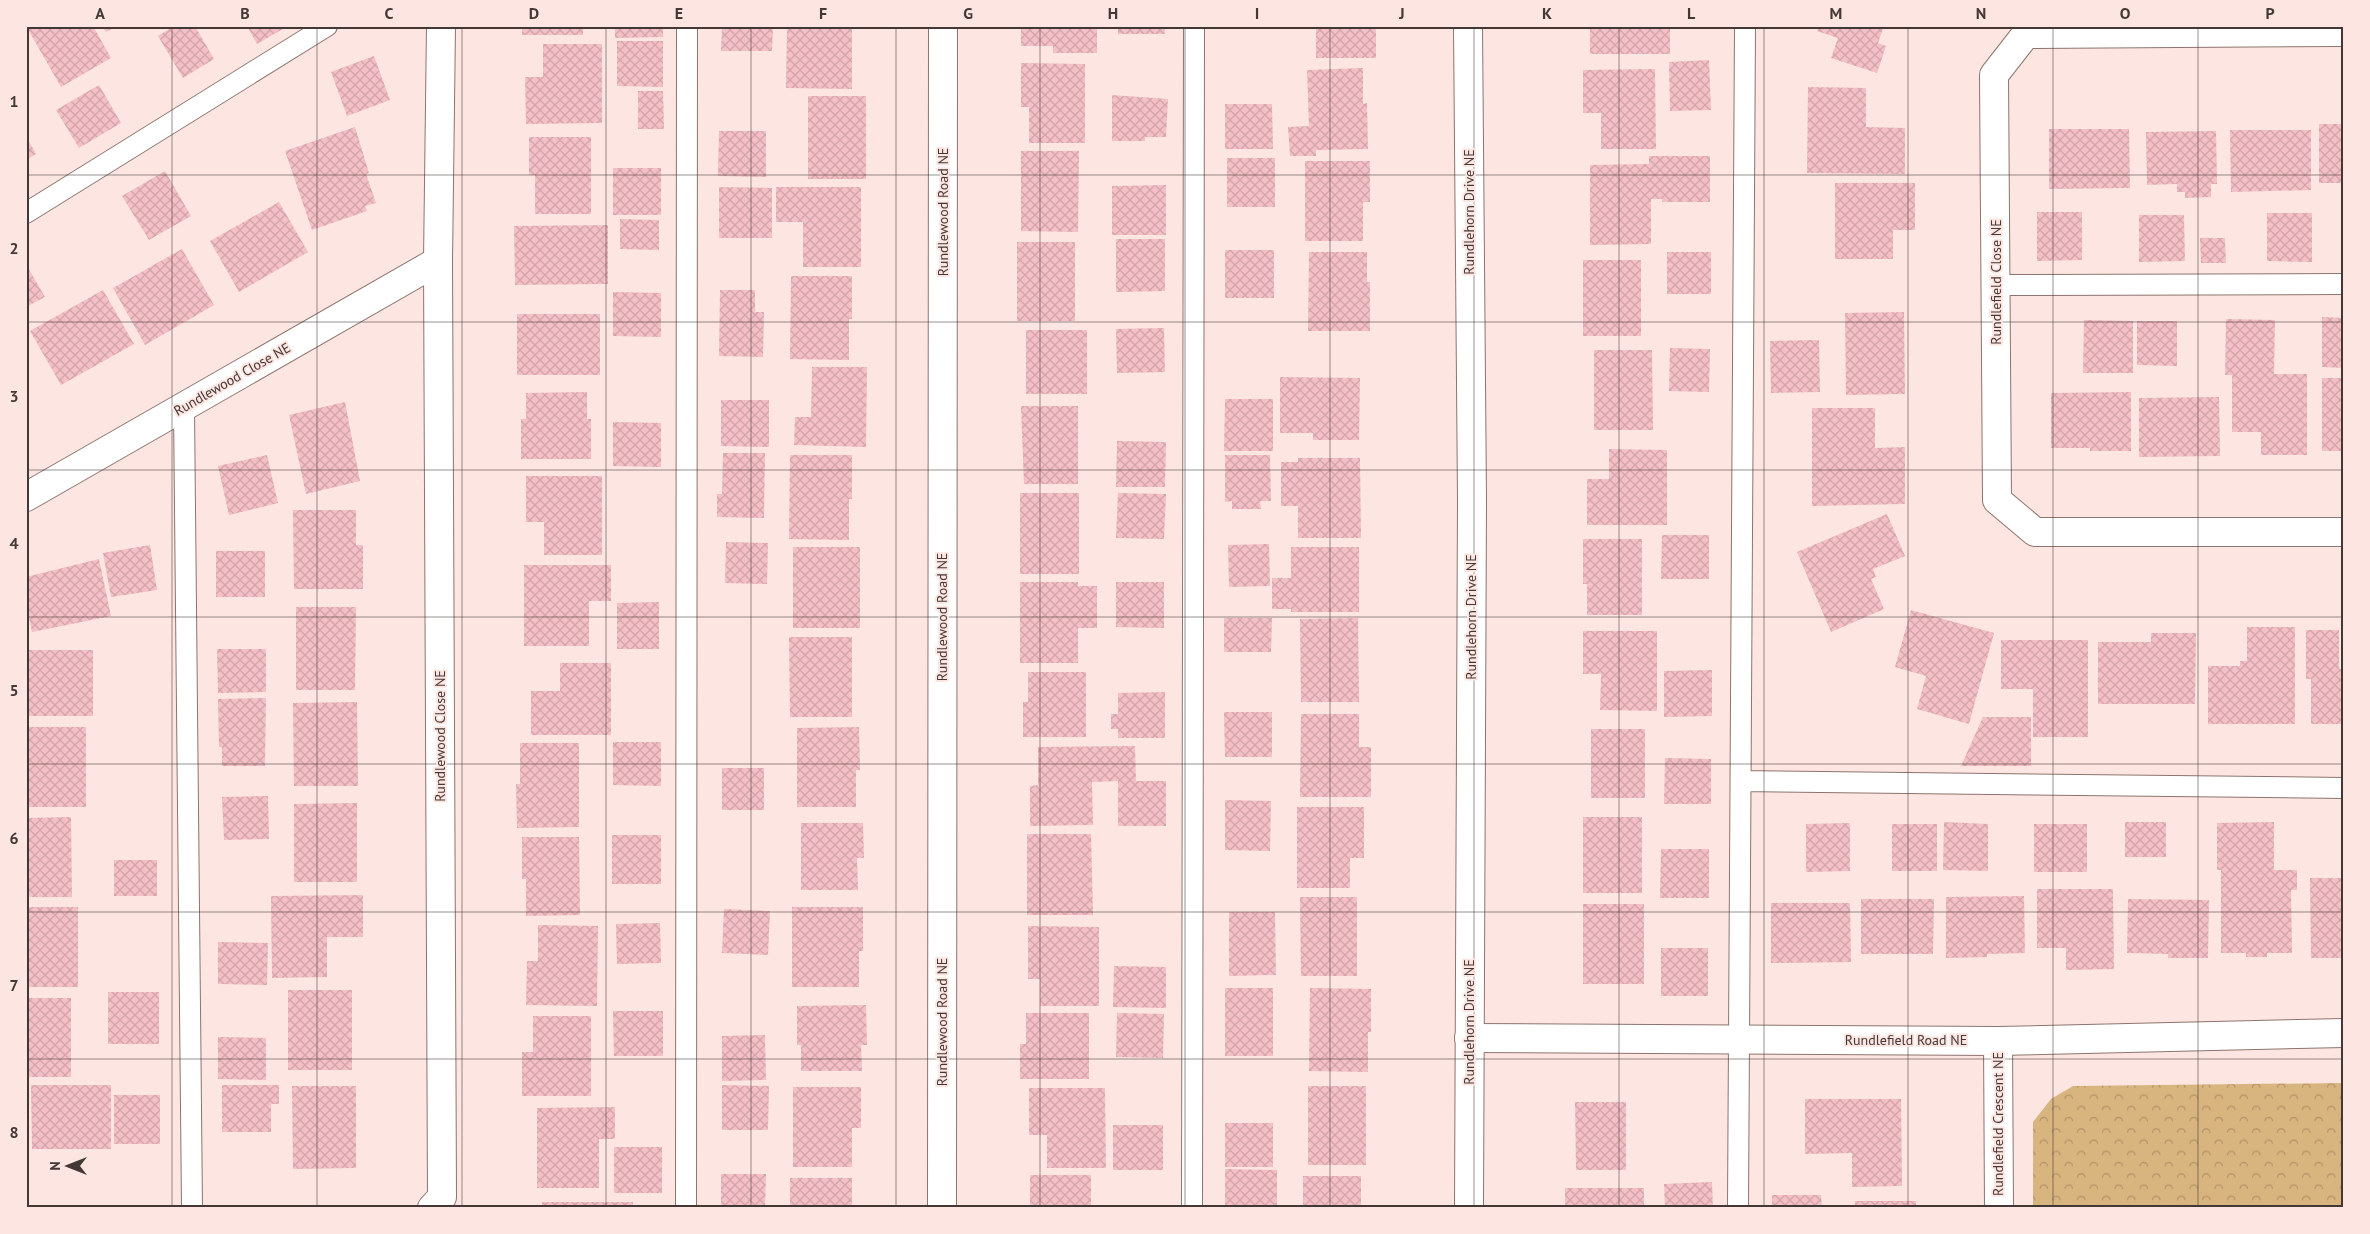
<svg xmlns="http://www.w3.org/2000/svg" width="2370" height="1234" font-family="'PT Sans',sans-serif">
<style>
.park{fill:url(#park-crowns)}
.building{fill:url(#building-cross-hatch)}
.lines{fill:none;stroke-linecap:round;stroke-linejoin:round}
.lane-casing{stroke:#8d746e;stroke-width:22}
.street-casing{stroke:#8d746e;stroke-width:30}
.secondary-casing{stroke:#8d746e;stroke-width:30}
.lane{stroke:#fff;stroke-width:20}
.street{stroke:#fff;stroke-width:28}
.secondary{stroke:#fff;stroke-width:28}
.grid{fill:none;stroke:#433836;stroke-width:1;stroke-opacity:0.55}
.labels{text-anchor:middle;stroke-width:4;stroke-linejoin:round;paint-order:stroke}
.street-label{font-size:14px;fill:#433836;stroke:#fde6e1}
.neatline{fill:none;stroke:#433836;stroke-width:2}
.grid-label{font-size:16px;text-anchor:middle;font-weight:bold;fill:#433836}
</style>
<defs>
<pattern id="park-crowns" width="20" height="18" patternUnits="userSpaceOnUse" patternTransform="scale(1.25)"><rect width="20" height="18" fill="#d8b47f"/><path d="M2 6a3 3 0 1 1 6 0M12 15a3 3 0 1 1 6 0" fill="none" stroke="#b19369"/></pattern>
<pattern id="building-cross-hatch" width="8" height="8" patternUnits="userSpaceOnUse" patternTransform="scale(1.25)"><rect width="8" height="8" fill="#f4bfc5"/><path d="M0 0l8 8M0 8l8-8" fill="none" stroke="#d2a5aa"/></pattern>
</defs>
<rect width="100%" height="100%" fill="#fde6e1"/>
<path class="park" d="M 2344,1083 L 2344,1208 L 2033,1208 L 2033,1122 L 2051,1099 L 2073,1086 Z"/>
<path class="building" d="M 26,26 L 93,26 L 111,58 L 61,87 Z
M 102,26 L 117,26 L 106,32 Z
M 174,26 L 195,26 L 214,59 L 183,78 L 158,36 Z
M 247,26 L 288,26 L 257,44 Z
M 522,26 L 583,26 L 583,35 L 522,35 Z
M 615,26 L 663,26 L 663,37 L 615,38 Z
M 722,26 L 773,26 L 772,51 L 721,51 Z
M 787,26 L 852,26 L 852,89 L 786,88 Z
M 1021,26 L 1097,26 L 1097,53 L 1053,53 L 1053,46 L 1021,46 Z
M 1118,26 L 1165,26 L 1165,34 L 1118,34 Z
M 1316,26 L 1376,26 L 1376,58 L 1316,58 Z
M 1590,26 L 1670,26 L 1670,54 L 1590,54 Z
M 1819,26 L 1884,26 L 1878,43 L 1886,46 L 1877,73 L 1831,58 L 1838,38 L 1817,31 Z
M 617,41 L 663,41 L 663,87 L 617,86 Z
M 543,44 L 602,44 L 602,123 L 526,124 L 525,77 L 543,77 Z
M 374,56 L 390,100 L 347,116 L 331,72 Z
M 1709,60 L 1711,110 L 1670,111 L 1669,62 Z
M 1021,63 L 1085,64 L 1085,143 L 1029,143 L 1029,107 L 1021,107 Z
M 1363,68 L 1363,104 L 1367,103 L 1368,149 L 1316,150 L 1316,156 L 1290,156 L 1288,127 L 1309,126 L 1307,70 Z
M 1655,69 L 1656,149 L 1601,149 L 1601,113 L 1583,113 L 1583,70 Z
M 99,85 L 121,123 L 79,148 L 56,110 Z
M 1808,87 L 1866,88 L 1866,127 L 1905,128 L 1905,174 L 1807,173 Z
M 638,91 L 663,91 L 664,129 L 638,129 Z
M 1112,95 L 1168,99 L 1166,137 L 1145,137 L 1145,141 L 1112,141 Z
M 808,96 L 866,96 L 866,179 L 808,179 Z
M 1225,104 L 1272,104 L 1273,149 L 1225,149 Z
M 2319,124 L 2344,124 L 2344,183 L 2319,183 Z
M 355,127 L 369,173 L 366,174 L 376,203 L 365,206 L 367,211 L 312,230 L 285,151 Z
M 2049,129 L 2129,129 L 2130,188 L 2049,189 Z
M 2230,130 L 2311,130 L 2311,190 L 2231,192 Z
M 719,131 L 766,131 L 766,177 L 718,176 Z
M 2216,131 L 2217,184 L 2211,184 L 2211,197 L 2185,198 L 2185,192 L 2177,192 L 2177,184 L 2147,185 L 2146,132 Z
M 26,136 L 36,154 L 26,160 Z
M 529,137 L 591,137 L 591,214 L 535,214 L 535,175 L 529,175 Z
M 1021,151 L 1079,151 L 1078,232 L 1021,231 Z
M 1649,156 L 1710,156 L 1710,202 L 1662,202 L 1662,199 L 1651,199 L 1651,244 L 1590,245 L 1590,165 L 1649,164 Z
M 1227,158 L 1275,158 L 1275,207 L 1227,207 Z
M 1305,161 L 1370,161 L 1370,202 L 1363,202 L 1363,241 L 1305,241 Z
M 613,168 L 661,168 L 661,215 L 613,215 Z
M 165,171 L 191,216 L 149,240 L 122,196 Z
M 1835,183 L 1915,183 L 1915,230 L 1893,230 L 1893,259 L 1835,259 Z
M 1166,185 L 1166,235 L 1112,235 L 1112,186 Z
M 719,187 L 772,188 L 772,238 L 719,238 Z
M 776,187 L 861,187 L 861,267 L 803,267 L 803,222 L 776,222 Z
M 279,202 L 308,252 L 239,292 L 210,241 Z
M 2037,212 L 2082,212 L 2082,260 L 2037,261 Z
M 2267,213 L 2312,213 L 2312,262 L 2267,261 Z
M 2139,215 L 2184,215 L 2185,261 L 2139,262 Z
M 620,219 L 659,220 L 659,250 L 620,249 Z
M 608,225 L 608,284 L 515,285 L 514,226 Z
M 2200,238 L 2225,238 L 2226,263 L 2201,263 Z
M 1116,239 L 1165,239 L 1165,291 L 1116,292 Z
M 1017,242 L 1075,242 L 1075,321 L 1017,321 Z
M 182,249 L 214,305 L 145,345 L 113,288 Z
M 1225,250 L 1274,250 L 1274,298 L 1225,298 Z
M 1309,252 L 1367,252 L 1367,282 L 1370,282 L 1370,331 L 1308,331 Z
M 1667,252 L 1711,252 L 1711,294 L 1667,294 Z
M 1583,260 L 1641,260 L 1641,336 L 1583,336 Z
M 26,264 L 45,297 L 26,307 Z
M 791,276 L 852,276 L 852,319 L 849,319 L 849,360 L 790,359 Z
M 103,290 L 134,344 L 61,385 L 30,331 Z
M 720,290 L 755,290 L 755,312 L 764,312 L 763,357 L 719,356 Z
M 613,292 L 661,293 L 661,337 L 613,336 Z
M 1904,312 L 1905,394 L 1846,395 L 1845,313 Z
M 517,314 L 600,314 L 600,375 L 517,375 Z
M 2322,317 L 2344,318 L 2344,368 L 2322,367 Z
M 2226,319 L 2275,320 L 2274,374 L 2307,374 L 2307,455 L 2261,455 L 2261,432 L 2232,432 L 2232,375 L 2225,375 Z
M 2084,320 L 2133,321 L 2133,373 L 2083,373 Z
M 2137,321 L 2177,321 L 2177,366 L 2137,365 Z
M 1164,328 L 1165,372 L 1117,373 L 1116,329 Z
M 1026,330 L 1087,330 L 1087,394 L 1026,394 Z
M 1819,340 L 1820,392 L 1771,393 L 1770,341 Z
M 1670,348 L 1710,349 L 1709,392 L 1669,391 Z
M 1594,350 L 1652,350 L 1653,430 L 1594,430 Z
M 812,367 L 867,367 L 866,447 L 794,445 L 795,417 L 811,417 Z
M 1280,377 L 1360,378 L 1359,440 L 1313,440 L 1313,433 L 1280,433 Z
M 2322,378 L 2344,378 L 2344,451 L 2322,451 Z
M 587,392 L 587,419 L 591,419 L 591,459 L 521,459 L 521,419 L 526,419 L 526,393 Z
M 2131,392 L 2131,451 L 2090,451 L 2090,448 L 2051,448 L 2051,393 Z
M 2219,397 L 2220,456 L 2139,457 L 2139,398 Z
M 1225,399 L 1273,399 L 1273,451 L 1224,451 Z
M 721,400 L 769,400 L 769,447 L 721,446 Z
M 345,402 L 360,481 L 306,494 L 289,415 Z
M 1021,406 L 1078,406 L 1078,484 L 1024,484 Z
M 1812,408 L 1875,408 L 1875,448 L 1905,447 L 1905,504 L 1812,506 Z
M 613,422 L 661,423 L 661,467 L 613,466 Z
M 1117,441 L 1166,442 L 1165,487 L 1116,487 Z
M 1609,449 L 1667,450 L 1667,525 L 1587,525 L 1587,479 L 1609,479 Z
M 723,453 L 765,453 L 764,518 L 717,517 L 717,494 L 722,494 Z
M 267,455 L 278,503 L 229,515 L 218,466 Z
M 790,455 L 852,455 L 852,499 L 849,499 L 849,540 L 789,539 Z
M 1225,455 L 1270,455 L 1271,501 L 1260,501 L 1261,509 L 1232,509 L 1232,501 L 1225,502 Z
M 1298,458 L 1360,458 L 1361,538 L 1298,538 L 1298,506 L 1281,506 L 1281,462 L 1298,462 Z
M 526,476 L 602,476 L 602,555 L 544,555 L 544,522 L 526,522 Z
M 1020,493 L 1079,493 L 1079,574 L 1020,574 Z
M 1118,493 L 1166,494 L 1164,539 L 1116,538 Z
M 293,510 L 356,510 L 356,545 L 363,545 L 363,589 L 294,589 Z
M 1887,514 L 1905,556 L 1873,569 L 1876,577 L 1871,579 L 1884,609 L 1831,632 L 1797,552 Z
M 1662,535 L 1709,535 L 1709,579 L 1661,579 Z
M 1583,539 L 1642,539 L 1642,615 L 1587,615 L 1587,584 L 1583,584 Z
M 726,542 L 768,543 L 767,584 L 725,583 Z
M 1269,544 L 1270,586 L 1229,587 L 1228,545 Z
M 150,545 L 157,590 L 111,597 L 103,553 Z
M 793,547 L 860,547 L 860,628 L 793,628 Z
M 1291,547 L 1359,547 L 1359,612 L 1291,612 L 1291,609 L 1272,609 L 1272,578 L 1291,578 Z
M 216,551 L 265,551 L 265,597 L 216,597 Z
M 99,559 L 111,616 L 32,632 L 26,603 L 26,577 Z
M 524,565 L 611,565 L 611,601 L 589,601 L 589,646 L 524,646 Z
M 1020,582 L 1078,582 L 1078,586 L 1097,586 L 1097,628 L 1078,628 L 1078,663 L 1020,663 Z
M 1116,582 L 1164,582 L 1164,628 L 1116,627 Z
M 659,602 L 659,649 L 617,649 L 617,603 Z
M 296,607 L 356,607 L 355,690 L 296,690 Z
M 1911,610 L 1994,633 L 1969,724 L 1917,709 L 1926,676 L 1895,667 Z
M 1224,618 L 1272,618 L 1271,652 L 1224,652 Z
M 1358,618 L 1359,702 L 1301,702 L 1300,619 Z
M 2247,627 L 2295,627 L 2295,724 L 2208,724 L 2208,666 L 2240,666 L 2240,661 L 2247,661 Z
M 2306,630 L 2339,630 L 2339,669 L 2344,669 L 2344,724 L 2311,724 L 2311,679 L 2306,679 Z
M 1583,631 L 1657,631 L 1657,711 L 1600,710 L 1601,674 L 1583,674 Z
M 2151,633 L 2196,633 L 2195,704 L 2098,704 L 2098,642 L 2151,642 Z
M 789,637 L 852,637 L 852,717 L 790,717 Z
M 2001,640 L 2088,640 L 2088,737 L 2033,737 L 2033,689 L 2001,689 Z
M 217,649 L 266,649 L 266,692 L 218,693 Z
M 26,650 L 93,650 L 93,716 L 26,716 Z
M 560,663 L 611,663 L 611,735 L 531,735 L 531,691 L 560,691 Z
M 1712,670 L 1712,716 L 1664,717 L 1664,671 Z
M 1028,672 L 1086,672 L 1086,737 L 1023,737 L 1023,702 L 1028,702 Z
M 1165,692 L 1165,738 L 1118,738 L 1118,729 L 1111,729 L 1111,714 L 1118,714 L 1118,693 Z
M 266,698 L 265,766 L 222,766 L 222,747 L 219,747 L 218,699 Z
M 357,702 L 358,786 L 294,786 L 293,703 Z
M 1224,712 L 1272,712 L 1272,757 L 1225,757 Z
M 1301,714 L 1359,714 L 1359,747 L 1371,747 L 1371,797 L 1300,797 Z
M 1983,717 L 2031,717 L 2031,766 L 1961,766 Z
M 26,727 L 86,727 L 86,807 L 27,807 Z
M 859,727 L 860,770 L 856,770 L 856,807 L 797,807 L 797,728 Z
M 1591,729 L 1645,729 L 1645,798 L 1591,798 Z
M 613,742 L 661,742 L 661,786 L 613,785 Z
M 520,743 L 579,743 L 579,827 L 517,828 L 516,784 L 520,784 Z
M 1135,746 L 1136,781 L 1166,781 L 1166,826 L 1118,826 L 1118,781 L 1092,782 L 1093,825 L 1030,826 L 1030,786 L 1038,785 L 1038,747 Z
M 1665,758 L 1711,759 L 1711,804 L 1664,804 Z
M 722,768 L 764,768 L 764,810 L 722,810 Z
M 268,796 L 269,839 L 224,840 L 222,797 Z
M 1225,800 L 1271,801 L 1270,851 L 1225,850 Z
M 357,803 L 357,882 L 294,882 L 294,804 Z
M 1297,807 L 1364,807 L 1364,858 L 1350,858 L 1350,888 L 1297,888 Z
M 71,817 L 72,897 L 26,897 L 26,818 Z
M 1583,817 L 1642,817 L 1642,893 L 1583,893 Z
M 1944,822 L 1988,824 L 1988,871 L 1943,870 Z
M 2125,822 L 2166,822 L 2166,857 L 2125,857 Z
M 2274,822 L 2274,870 L 2297,870 L 2297,890 L 2291,890 L 2292,953 L 2267,953 L 2267,957 L 2246,957 L 2246,953 L 2221,953 L 2221,870 L 2217,870 L 2217,823 Z
M 801,823 L 863,823 L 864,858 L 857,858 L 858,890 L 801,890 Z
M 1850,823 L 1850,871 L 1806,872 L 1806,824 Z
M 1892,824 L 1937,824 L 1937,871 L 1892,871 Z
M 2034,824 L 2087,824 L 2087,872 L 2034,872 Z
M 1027,834 L 1091,834 L 1093,915 L 1027,915 Z
M 612,835 L 661,835 L 661,884 L 612,884 Z
M 522,837 L 579,837 L 580,915 L 526,916 L 526,879 L 522,879 Z
M 1661,849 L 1709,849 L 1709,898 L 1660,898 Z
M 114,860 L 157,860 L 157,896 L 114,896 Z
M 2310,878 L 2344,878 L 2344,958 L 2311,958 Z
M 2037,889 L 2113,889 L 2114,969 L 2066,970 L 2066,948 L 2037,948 Z
M 363,895 L 363,937 L 327,937 L 327,977 L 272,978 L 271,896 Z
M 2024,896 L 2025,953 L 1987,954 L 1987,957 L 1946,958 L 1946,897 Z
M 1300,897 L 1357,897 L 1357,976 L 1301,976 Z
M 1861,899 L 1934,899 L 1933,954 L 1861,954 Z
M 2128,899 L 2209,900 L 2208,958 L 2168,958 L 2168,954 L 2127,953 Z
M 1771,903 L 1850,903 L 1851,962 L 1771,963 Z
M 1583,904 L 1644,904 L 1644,984 L 1583,984 Z
M 26,907 L 78,907 L 78,987 L 27,987 Z
M 792,907 L 863,907 L 863,951 L 859,951 L 859,987 L 792,987 Z
M 724,909 L 770,911 L 768,955 L 722,953 Z
M 1229,912 L 1275,912 L 1276,975 L 1229,976 Z
M 660,923 L 661,963 L 617,964 L 616,924 Z
M 538,925 L 598,926 L 597,1006 L 526,1005 L 527,961 L 538,961 Z
M 1028,926 L 1099,927 L 1099,1006 L 1040,1006 L 1040,979 L 1028,979 Z
M 218,942 L 268,943 L 267,985 L 218,984 Z
M 1661,948 L 1708,948 L 1708,996 L 1661,996 Z
M 1114,966 L 1166,967 L 1166,1008 L 1113,1007 Z
M 1225,988 L 1273,988 L 1273,1056 L 1225,1056 Z
M 1310,988 L 1371,989 L 1371,1032 L 1368,1032 L 1368,1072 L 1309,1071 Z
M 288,990 L 352,990 L 352,1070 L 288,1070 Z
M 108,992 L 159,992 L 159,1044 L 108,1044 Z
M 26,998 L 71,998 L 71,1077 L 26,1077 Z
M 866,1005 L 867,1045 L 861,1045 L 862,1071 L 801,1071 L 801,1045 L 797,1045 L 797,1006 Z
M 613,1011 L 663,1011 L 663,1056 L 614,1056 Z
M 1026,1013 L 1089,1013 L 1089,1079 L 1020,1079 L 1020,1044 L 1026,1044 Z
M 1117,1013 L 1164,1014 L 1163,1058 L 1116,1057 Z
M 533,1016 L 591,1016 L 591,1096 L 522,1096 L 522,1052 L 533,1052 Z
M 765,1035 L 766,1080 L 722,1081 L 722,1036 Z
M 218,1037 L 266,1038 L 266,1080 L 218,1079 Z
M 31,1085 L 111,1085 L 111,1149 L 32,1149 Z
M 222,1085 L 279,1085 L 279,1104 L 271,1104 L 271,1132 L 222,1132 Z
M 722,1085 L 769,1086 L 768,1130 L 722,1130 Z
M 292,1086 L 356,1086 L 356,1168 L 293,1169 Z
M 1308,1086 L 1366,1086 L 1366,1165 L 1308,1165 Z
M 793,1087 L 861,1087 L 861,1128 L 852,1128 L 852,1167 L 793,1167 Z
M 1029,1088 L 1105,1088 L 1106,1168 L 1047,1168 L 1047,1135 L 1029,1135 Z
M 114,1095 L 160,1095 L 160,1144 L 114,1144 Z
M 1805,1099 L 1901,1099 L 1902,1186 L 1852,1187 L 1852,1153 L 1805,1154 Z
M 1575,1102 L 1626,1102 L 1626,1170 L 1576,1170 Z
M 615,1107 L 615,1139 L 599,1139 L 599,1188 L 537,1188 L 537,1108 Z
M 1225,1123 L 1273,1123 L 1273,1167 L 1225,1167 Z
M 1113,1125 L 1163,1125 L 1163,1170 L 1113,1170 Z
M 614,1147 L 662,1147 L 662,1193 L 614,1193 Z
M 1225,1169 L 1277,1170 L 1277,1208 L 1225,1208 Z
M 721,1174 L 766,1174 L 765,1208 L 721,1208 Z
M 1030,1175 L 1091,1175 L 1091,1208 L 1030,1208 Z
M 1303,1176 L 1361,1176 L 1361,1208 L 1303,1208 Z
M 790,1178 L 852,1178 L 852,1208 L 790,1208 Z
M 1712,1182 L 1713,1208 L 1665,1208 L 1664,1184 Z
M 1565,1188 L 1644,1188 L 1644,1208 L 1565,1208 Z
M 1772,1195 L 1821,1195 L 1822,1208 L 1772,1208 Z
M 1855,1201 L 1916,1201 L 1916,1208 L 1855,1208 Z
M 542,1202 L 633,1202 L 633,1208 L 542,1208 Z"/>
<g class="lines">
<defs>
<path id="lane" d="M 26,213 L 327,26
M 1997,285 L 2344,284
M 184,408 L 192,1208
M 1741,781 L 2344,788
M 686,1208 L 687,26
M 1192,1208 L 1194,26
M 1738,1208 L 1745,26"/>
<path id="street" d="M 2344,32 L 2026,34 L 1994,75 L 1997,500 L 2035,532 L 2344,532
M 26,497 L 438,261
M 1469,1038 L 1998,1041 L 2344,1033
M 1998,1041 L 1999,1208
M 432,1208 L 442,1197 L 438,261 L 441,26
M 942,1208 L 943,26"/>
<path id="secondary" d="M 1468,26 L 1472,500 L 1469,1208"/>
</defs>
<use href="#lane" class="lane-casing"/>
<use href="#street" class="street-casing"/>
<use href="#secondary" class="secondary-casing"/>
<use href="#lane" class="lane"/>
<use href="#street" class="street"/>
<use href="#secondary" class="secondary"/>
</g>
<path class="grid" d="M 172,26 L 172,1208M 317,26 L 317,1208M 462,26 L 462,1208M 606,26 L 606,1208M 751,26 L 751,1208M 896,26 L 896,1208M 1040,26 L 1040,1208M 1185,26 L 1185,1208M 1330,26 L 1330,1208M 1474,26 L 1474,1208M 1619,26 L 1619,1208M 1764,26 L 1764,1208M 1908,26 L 1908,1208M 2053,26 L 2053,1208M 2198,26 L 2198,1208M 26,175 L 2344,175M 26,322 L 2344,322M 26,470 L 2344,470M 26,617 L 2344,617M 26,764 L 2344,764M 26,912 L 2344,912M 26,1059 L 2344,1059"/>
<g class="labels">
<g class="street-label">
<text transform="translate(943 212) rotate(-90)" y="5">Rundlewood Road NE</text>
<text transform="translate(1469 212) rotate(-90)" y="5">Rundlehorn Drive NE</text>
<text transform="translate(1996 282) rotate(-90)" y="5">Rundlefield Close NE</text>
<text transform="translate(232 379) rotate(-30)" y="5">Rundlewood Close NE</text>
<text transform="translate(942 617) rotate(-90)" y="5">Rundlewood Road NE</text>
<text transform="translate(1471 617) rotate(-90)" y="5">Rundlehorn Drive NE</text>
<text transform="translate(440 736) rotate(-90)" y="5">Rundlewood Close NE</text>
<text transform="translate(942 1022) rotate(-90)" y="5">Rundlewood Road NE</text>
<text transform="translate(1469 1022) rotate(-90)" y="5">Rundlehorn Drive NE</text>
<text x="1906" y="1045">Rundlefield Road NE</text>
<text transform="translate(1998 1124) rotate(-90)" y="5">Rundlefield Crescent NE</text>
</g>
</g>
<rect width="2370" height="1234" fill="none" stroke="#fde6e1" stroke-width="55"/>
<g transform="translate(68 1166) rotate(270)" stroke="#fde6e1" stroke-width="4" paint-order="stroke">
<path d="M0-4L9 19L0 12L-9 19Z" fill="#433836"/>
<text y="-8" font-size="14" font-weight="bold" text-anchor="middle" fill="#433836">N</text>
</g>
<rect x="28" y="28" width="2314" height="1178" class="neatline"/>
<g class="grid-label">
<text x="100" y="19">A</text>
<text x="245" y="19">B</text>
<text x="389" y="19">C</text>
<text x="534" y="19">D</text>
<text x="679" y="19">E</text>
<text x="823" y="19">F</text>
<text x="968" y="19">G</text>
<text x="1113" y="19">H</text>
<text x="1257" y="19">I</text>
<text x="1402" y="19">J</text>
<text x="1547" y="19">K</text>
<text x="1691" y="19">L</text>
<text x="1836" y="19">M</text>
<text x="1981" y="19">N</text>
<text x="2125" y="19">O</text>
<text x="2270" y="19">P</text>
<text x="14" y="107">1</text>
<text x="14" y="254">2</text>
<text x="14" y="402">3</text>
<text x="14" y="549">4</text>
<text x="14" y="696">5</text>
<text x="14" y="844">6</text>
<text x="14" y="991">7</text>
<text x="14" y="1138">8</text>
</g>
</svg>
